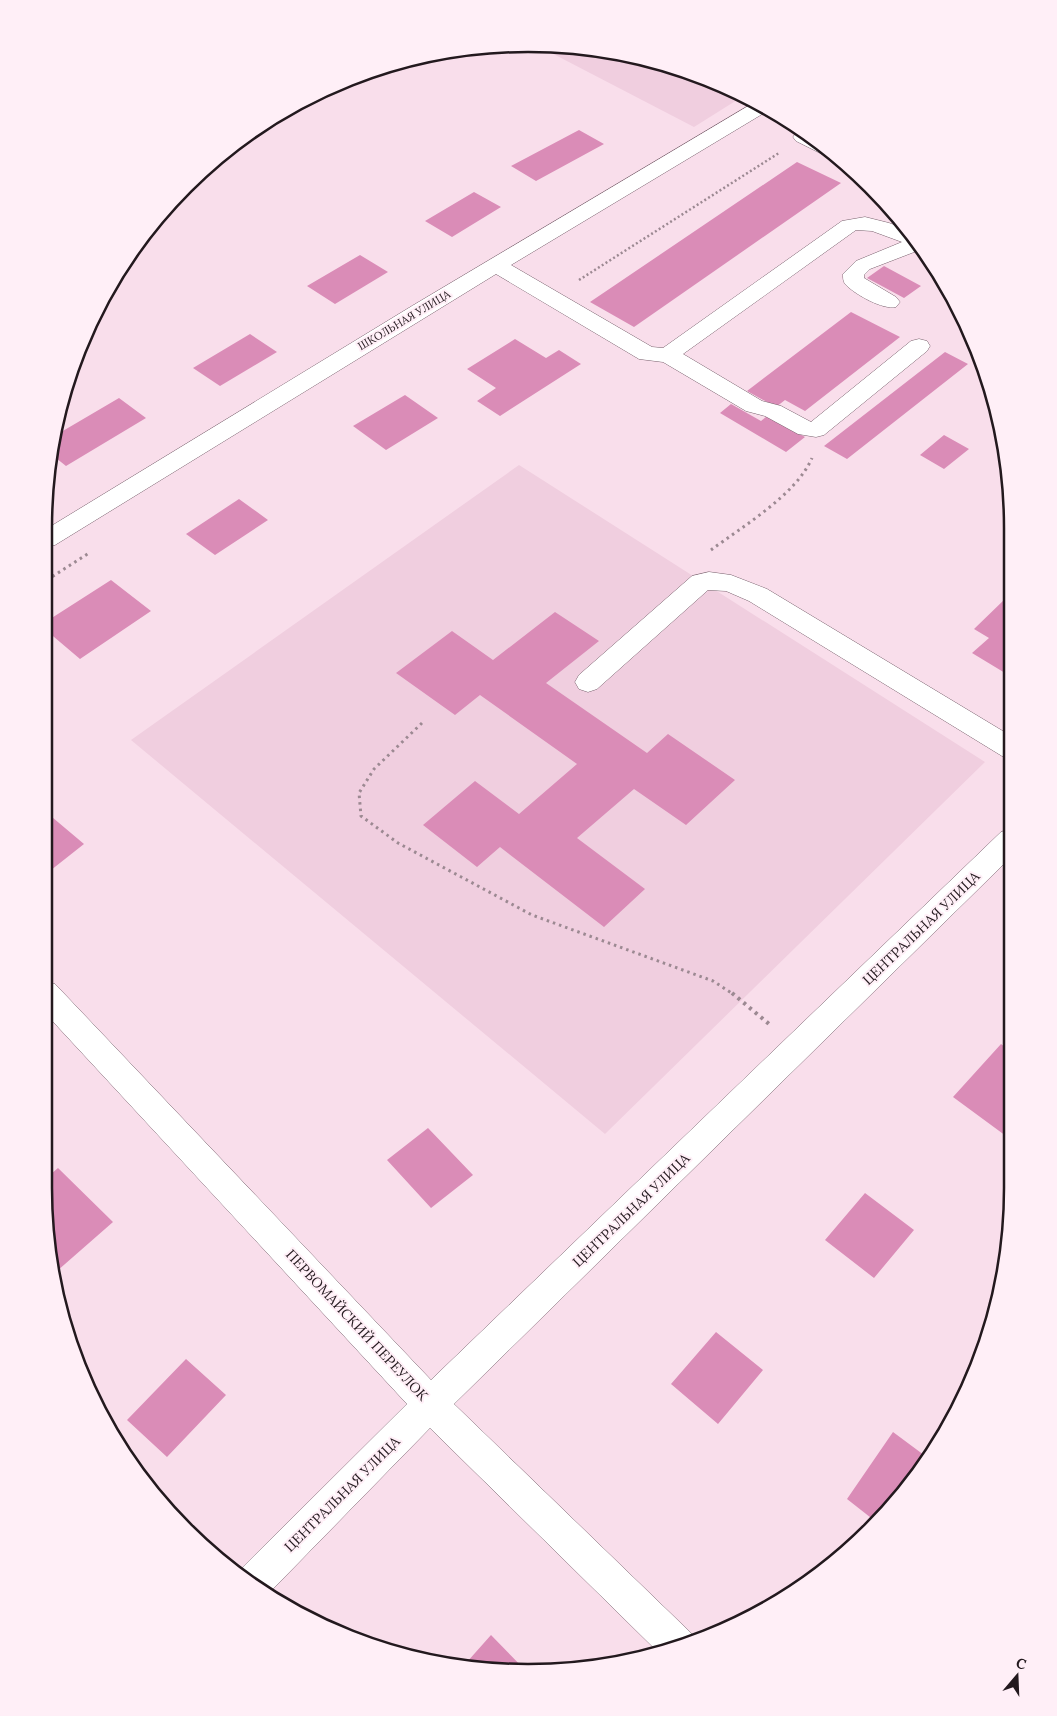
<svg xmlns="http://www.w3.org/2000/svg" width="1057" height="1716" font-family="Lora,serif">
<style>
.built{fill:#f0cedf}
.building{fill:#da8cb7}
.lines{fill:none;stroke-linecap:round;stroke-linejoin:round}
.minor-casing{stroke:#77606c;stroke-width:1}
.path-far2{stroke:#9c8992;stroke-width:2.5;stroke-dasharray:2 2.5;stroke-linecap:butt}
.path-far1{stroke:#9c8992;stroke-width:3;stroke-dasharray:2.5 4;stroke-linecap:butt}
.path{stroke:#9c8992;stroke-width:4;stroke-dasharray:3 4.5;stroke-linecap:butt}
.minor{fill:#fff;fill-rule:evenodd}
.labels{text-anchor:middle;stroke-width:4;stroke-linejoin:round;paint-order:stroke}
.far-street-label{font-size:11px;fill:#23191e;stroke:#ffeff7}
.street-label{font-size:14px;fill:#23191e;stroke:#ffeff7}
.rim{fill:none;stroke:#23191e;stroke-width:2.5}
</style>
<rect width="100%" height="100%" fill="#f9deeb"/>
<path class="built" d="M 560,45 L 654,60 L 745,95 L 694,127 L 538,46 Z
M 519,465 L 985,762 L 605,1134 L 131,740 Z"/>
<path class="building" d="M 579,130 L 604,144 L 536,181 L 511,166 Z
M 797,162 L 841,183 L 634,327 L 590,302 Z
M 474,192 L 501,207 L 452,237 L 425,221 Z
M 360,255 L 388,272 L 335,304 L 307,286 Z
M 884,266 L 921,286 L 904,298 L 867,278 Z
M 851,312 L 900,337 L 805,411 L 785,400 L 776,407 L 747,391 Z
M 250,334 L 277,352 L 220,386 L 193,368 Z
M 515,339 L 546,358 L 559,350 L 581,364 L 500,416 L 477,401 L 496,388 L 467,369 Z
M 945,352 L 968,364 L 847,459 L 824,446 Z
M 405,395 L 438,418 L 386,450 L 353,426 Z
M 119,398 L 146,418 L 66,466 L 51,454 L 56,435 Z
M 731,404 L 761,421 L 767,416 L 805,437 L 786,452 L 720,413 Z
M 944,435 L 969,449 L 944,469 L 920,455 Z
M 239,499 L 268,520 L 215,555 L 186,534 Z
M 111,580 L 151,611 L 80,659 L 47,631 L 47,621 Z
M 1006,598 L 1012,602 L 1010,676 L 972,653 L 989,638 L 974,629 Z
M 555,612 L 599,641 L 546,683 L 647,753 L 668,734 L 735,780 L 686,825 L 634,789 L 577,838 L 645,889 L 604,927 L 500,847 L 477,867 L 423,825 L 475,781 L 519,814 L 577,764 L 480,695 L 455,715 L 396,673 L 452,631 L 493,660 Z
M 46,812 L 84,844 L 46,874 Z
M 1001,1044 L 1010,1051 L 1010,1131 L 1006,1136 L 953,1097 Z
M 428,1128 L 473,1175 L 431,1208 L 387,1160 Z
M 58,1168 L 113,1222 L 57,1271 L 44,1180 Z
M 865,1193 L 914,1230 L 874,1278 L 825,1240 Z
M 716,1332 L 763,1370 L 718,1424 L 671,1384 Z
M 186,1359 L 226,1395 L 167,1457 L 127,1420 Z
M 893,1432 L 928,1458 L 913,1482 L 875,1521 L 847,1499 Z
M 491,1635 L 527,1672 L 467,1662 Z"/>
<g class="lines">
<defs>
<path id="minor" d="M 755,102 L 769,110 L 511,265 L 652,347 L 663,348 L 842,221 L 865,217 L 889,223 L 908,230 L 922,249 L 870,269 L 864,275 L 864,278 L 896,297 L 900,302 L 896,307 C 883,310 856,295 846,285 C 843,282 843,278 843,274 L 856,261 L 902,242 L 872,231 L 856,230 L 683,354 L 762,401 L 781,406 L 811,422 L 911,341 L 919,339 L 927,341 L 930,346 L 927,351 L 824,435 L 816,437 L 798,434 L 765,416 L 746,411 L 663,362 L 639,359 L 496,274 L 55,545 L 47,547 L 48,528 L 412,306 Z
M 803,131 L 823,144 L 836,156 L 824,155 L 796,141 L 793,137 L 796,133 Z
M 709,572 L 731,575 L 767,589 L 1011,736 L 1011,759 L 1002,756 L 749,601 L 726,591 L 708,590 L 597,689 L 588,692 L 579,689 L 575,682 L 579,675 L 692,576 Z
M 1011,829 L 1011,857 L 454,1404 L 692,1634 L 695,1641 L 684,1647 L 657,1651 L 430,1428 L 270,1592 L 238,1575 L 240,1570 L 407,1404 L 45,1013 L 45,981 L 55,984 L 431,1380 L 1001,832 Z"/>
</defs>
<use href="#minor" class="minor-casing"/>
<path class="path-far2" d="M 579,280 L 779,153"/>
<path class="path-far1" d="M 711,550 C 743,526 796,495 812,458
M 47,580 L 89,553
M 422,723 L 374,769 L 359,793 L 361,816 L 398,843 L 532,915 L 713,981 L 733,994"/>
<path class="path" d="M 732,993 L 769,1024"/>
<use href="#minor" class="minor"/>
</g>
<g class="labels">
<g class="far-street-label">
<text transform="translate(404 320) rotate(-31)" y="4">ШКОЛЬНАЯ УЛИЦА</text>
</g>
<g class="street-label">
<text transform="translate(921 928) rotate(-44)" y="5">ЦЕНТРАЛЬНАЯ УЛИЦА</text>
<text transform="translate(631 1210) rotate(-44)" y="5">ЦЕНТРАЛЬНАЯ УЛИЦА</text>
<text transform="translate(357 1325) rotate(47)" y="5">ПЕРВОМАЙСКИЙ ПЕРЕУЛОК</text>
<text transform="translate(342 1494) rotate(-45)" y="5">ЦЕНТРАЛЬНАЯ УЛИЦА</text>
</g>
</g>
<path d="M0 0H1057V1716H0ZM528 52H528A476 476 0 0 1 1004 528V1188A476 476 0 0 1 528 1664H528A476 476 0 0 1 52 1188V528A476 476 0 0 1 528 52Z" fill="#ffeff7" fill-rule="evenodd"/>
<path class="rim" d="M528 52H528A476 476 0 0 1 1004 528V1188A476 476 0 0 1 528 1664H528A476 476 0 0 1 52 1188V528A476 476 0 0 1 528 52Z"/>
<g transform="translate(1017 1676) rotate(19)" stroke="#ffeff7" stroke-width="4" paint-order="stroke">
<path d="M0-4L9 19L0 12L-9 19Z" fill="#23191e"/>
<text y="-8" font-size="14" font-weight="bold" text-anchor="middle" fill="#23191e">С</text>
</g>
</svg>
